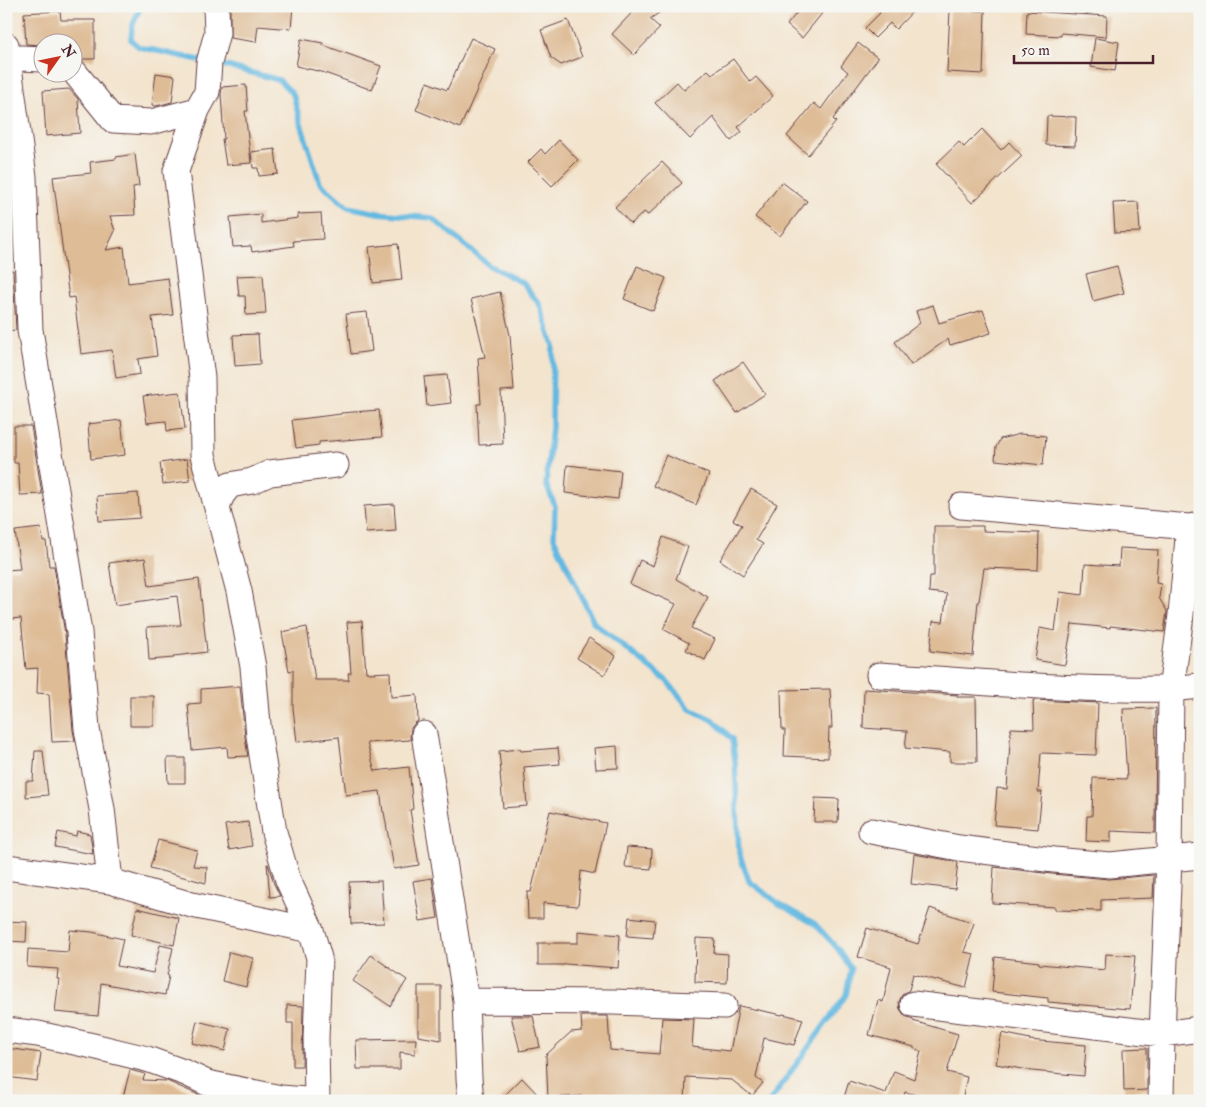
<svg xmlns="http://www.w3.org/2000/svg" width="1206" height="1107" font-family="'IM FELL Double Pica',serif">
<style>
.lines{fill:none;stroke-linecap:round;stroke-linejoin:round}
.stream{stroke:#65b9e1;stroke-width:5.5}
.building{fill:#debc96}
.minor-casing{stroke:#633d43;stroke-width:27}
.minor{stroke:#fff;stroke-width:25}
</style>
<rect width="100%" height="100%" fill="#f6f6f2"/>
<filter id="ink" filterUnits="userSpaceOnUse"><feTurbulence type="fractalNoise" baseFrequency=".02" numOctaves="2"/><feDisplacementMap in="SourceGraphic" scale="10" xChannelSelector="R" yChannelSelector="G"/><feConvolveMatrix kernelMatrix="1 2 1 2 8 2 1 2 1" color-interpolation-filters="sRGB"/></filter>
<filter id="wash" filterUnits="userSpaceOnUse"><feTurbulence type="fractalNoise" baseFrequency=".0096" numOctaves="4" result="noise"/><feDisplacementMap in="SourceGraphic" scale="20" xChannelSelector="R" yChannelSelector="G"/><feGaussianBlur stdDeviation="1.12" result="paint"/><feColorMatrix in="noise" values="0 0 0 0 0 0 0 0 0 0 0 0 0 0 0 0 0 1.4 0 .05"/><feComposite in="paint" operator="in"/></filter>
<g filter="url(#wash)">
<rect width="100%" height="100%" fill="#f3e4ce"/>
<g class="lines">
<path class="stream" d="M 141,6 L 132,27 L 131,40 L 139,47 L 204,61
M 215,63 L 279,80 L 293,94 L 301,124 L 320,183 L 348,207 L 378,213 L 432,218 L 490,266 L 523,283 L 540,305 L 553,345 L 552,427 L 546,484 L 555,506 L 554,538 L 594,623 L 667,681 L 690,709 L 713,720 L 732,739 L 735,761 L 739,853 L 749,881 L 778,903 L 815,924 L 838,949 L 851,969 L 846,995 L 770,1101"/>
</g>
<g id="blocks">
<path class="building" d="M 230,6 L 293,6 L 291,29 L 258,26 L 256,42 L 230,38 Z
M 638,6 L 669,6 L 650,19 L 660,28 L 634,55 L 612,34 Z
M 802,6 L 828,6 L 802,38 L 787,25 Z
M 873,6 L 918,6 L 896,29 L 890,23 L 875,38 L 865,28 L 880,13 Z
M 950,10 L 985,11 L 983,74 L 947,72 Z
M 60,11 L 61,20 L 95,20 L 95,59 L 82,59 L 76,55 L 76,42 L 42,42 L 42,45 L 26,44 L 24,13 Z
M 1027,11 L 1107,16 L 1106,37 L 1061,33 L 1061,36 L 1026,34 Z
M 568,20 L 582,57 L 561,65 L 551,58 L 541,30 Z
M 471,38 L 495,49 L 460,128 L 416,110 L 427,82 L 447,90 Z
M 1095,38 L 1119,42 L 1115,71 L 1091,67 Z
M 301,39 L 323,43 L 323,45 L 381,66 L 372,90 L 322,72 L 296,66 Z
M 858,43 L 878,58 L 833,119 L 836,122 L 808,155 L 787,136 L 814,103 L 821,109 L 848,72 L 841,66 Z
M 733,59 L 750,82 L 756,77 L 773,96 L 738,127 L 742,132 L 731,141 L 713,117 L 690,139 L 655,103 L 677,82 L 684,90 L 708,70 L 712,74 Z
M 156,73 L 175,76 L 172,102 L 156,106 L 152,105 Z
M 246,85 L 248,111 L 245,111 L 251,163 L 226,165 L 222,139 L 224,139 L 221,94 L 222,87 Z
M 69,89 L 78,99 L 80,133 L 46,136 L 43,91 Z
M 1047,116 L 1076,117 L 1075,146 L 1046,145 Z
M 982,129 L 1001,150 L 1009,142 L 1022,156 L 972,203 L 936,164 L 959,142 L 964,147 Z
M 559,140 L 578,160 L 552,186 L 528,162 L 541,149 L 545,154 Z
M 275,149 L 278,174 L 259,176 L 258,168 L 253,168 L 251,152 Z
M 135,154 L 139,186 L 133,187 L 135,215 L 110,216 L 115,231 L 106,250 L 124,247 L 128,283 L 168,278 L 173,315 L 152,317 L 157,356 L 138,359 L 140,374 L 116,378 L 112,350 L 81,354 L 74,297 L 69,298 L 53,177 L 91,173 L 90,162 L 116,159 L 116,157 Z
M 662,162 L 682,183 L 648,215 L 644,212 L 631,224 L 615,207 Z
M 782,182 L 807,201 L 780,236 L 755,217 Z
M 1138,202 L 1140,232 L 1115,233 L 1113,203 Z
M 321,213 L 323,239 L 293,241 L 294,246 L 252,252 L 251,246 L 233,247 L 230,217 L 261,214 L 261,223 L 298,218 L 298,214 Z
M 398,244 L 402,280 L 373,283 L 369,247 Z
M 637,266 L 666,278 L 653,311 L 624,299 Z
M 1117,266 L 1124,293 L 1093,301 L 1086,274 Z
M 13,270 L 16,330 L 6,331 L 6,271 Z
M 263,275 L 266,314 L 246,315 L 245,296 L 239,296 L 237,276 Z
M 500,292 L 510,335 L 514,390 L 501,391 L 503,444 L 479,445 L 477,404 L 481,404 L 478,358 L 485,357 L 471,299 Z
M 933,305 L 939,323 L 983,310 L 991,333 L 950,345 L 948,339 L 911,365 L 895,342 L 920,323 L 916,311 Z
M 367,312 L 372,351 L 351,354 L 346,314 Z
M 258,334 L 260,364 L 235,366 L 233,335 Z
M 743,362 L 765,394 L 737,413 L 715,381 Z
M 447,375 L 451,403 L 427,406 L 424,377 Z
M 180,392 L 185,429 L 167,431 L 166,421 L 147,423 L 143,396 Z
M 379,410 L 382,437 L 319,442 L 319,445 L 296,448 L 292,420 L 341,414 L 341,413 Z
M 121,420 L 125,455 L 91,459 L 88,424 Z
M 14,426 L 31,426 L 42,494 L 20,495 L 18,463 L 14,463 Z
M 1020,434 L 1046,436 L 1043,465 L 995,460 L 996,447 L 1000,439 Z
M 666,455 L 709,474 L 696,505 L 653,486 Z
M 187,459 L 190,481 L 163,484 L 160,463 Z
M 567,465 L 621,471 L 618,499 L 565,493 Z
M 751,489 L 777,504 L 756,540 L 763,544 L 743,575 L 720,560 L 742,525 L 733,520 Z
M 138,493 L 140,518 L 99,521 L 97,496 Z
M 394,504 L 396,531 L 366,533 L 364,506 Z
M 934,526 L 983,526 L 983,531 L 1039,533 L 1038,570 L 984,568 L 979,601 L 978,601 L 973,656 L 930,651 L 933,621 L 943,622 L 947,594 L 929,592 L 930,576 L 934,576 Z
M 41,528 L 43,541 L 46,541 L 49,566 L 54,566 L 65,634 L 73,730 L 75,741 L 52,742 L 49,694 L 37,693 L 38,668 L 26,669 L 21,618 L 11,619 L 6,570 L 20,569 L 15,531 Z
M 663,537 L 688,547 L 676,579 L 708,597 L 691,628 L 715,639 L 705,660 L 686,650 L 689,643 L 663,629 L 676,604 L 630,584 L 640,560 L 653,566 Z
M 1120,548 L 1158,550 L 1156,583 L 1161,584 L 1159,598 L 1167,611 L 1164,632 L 1110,626 L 1110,628 L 1072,624 L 1065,665 L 1035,660 L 1040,628 L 1055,631 L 1060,592 L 1083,595 L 1085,564 L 1119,566 Z
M 145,558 L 149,586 L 199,579 L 207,652 L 174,656 L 174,658 L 149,660 L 147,627 L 181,625 L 177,596 L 115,605 L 109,563 Z
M 362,621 L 366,672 L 368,672 L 368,673 L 390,672 L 391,697 L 417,695 L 418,721 L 415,723 L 411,728 L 410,740 L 367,743 L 375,771 L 409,767 L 413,809 L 410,810 L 419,865 L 394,869 L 384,812 L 383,812 L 380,791 L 346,795 L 339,737 L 297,742 L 293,708 L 293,670 L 289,671 L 282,632 L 307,627 L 315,680 L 349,680 L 348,673 L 351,673 L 347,622 Z
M 589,638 L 616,656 L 604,675 L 577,658 Z
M 240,686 L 245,737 L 248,756 L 228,757 L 227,747 L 192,750 L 188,704 L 201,703 L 201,689 Z
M 830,689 L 832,728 L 829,728 L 828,758 L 784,756 L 785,730 L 782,730 L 781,690 Z
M 864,689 L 958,695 L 957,697 L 976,697 L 977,762 L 950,762 L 950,752 L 905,748 L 907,731 L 863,728 Z
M 130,696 L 154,696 L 154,726 L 130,726 Z
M 1033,700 L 1098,703 L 1096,755 L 1041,753 L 1038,792 L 1042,792 L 1038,829 L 994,825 L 997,788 L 1007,789 L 1011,728 L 1034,729 Z
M 1156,708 L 1155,833 L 1111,831 L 1111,842 L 1086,841 L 1087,816 L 1092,816 L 1093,778 L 1127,779 L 1123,709 Z
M 617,746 L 618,768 L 596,769 L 594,748 Z
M 558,748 L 560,764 L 524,767 L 527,806 L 503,808 L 500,773 L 501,773 L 499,751 L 520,749 L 521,751 Z
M 35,751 L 43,751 L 48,795 L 26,797 L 26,781 L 33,781 Z
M 167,758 L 185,758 L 185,783 L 168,783 Z
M 815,798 L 839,799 L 838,822 L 814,822 Z
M 550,811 L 606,823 L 595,874 L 581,871 L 578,906 L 543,903 L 543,918 L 528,918 L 527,892 L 531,892 Z
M 248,822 L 252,846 L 229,850 L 225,825 Z
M 77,831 L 90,834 L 93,854 L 55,847 L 58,832 L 76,836 Z
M 158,840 L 197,850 L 193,866 L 207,867 L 206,883 L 150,868 Z
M 627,847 L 652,849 L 651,869 L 625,867 Z
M 914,854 L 958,862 L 955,889 L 911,884 Z
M 267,864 L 268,864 L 274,884 L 280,896 L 270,897 Z
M 994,867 L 1052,874 L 1109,879 L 1154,875 L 1153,898 L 1101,900 L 1101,911 L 1055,910 L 1055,907 L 992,903 Z
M 432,878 L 438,918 L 420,921 L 413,881 Z
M 381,881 L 384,923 L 351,924 L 349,882 Z
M 137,908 L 179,918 L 174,945 L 131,935 Z
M 930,908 L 974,923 L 964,952 L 974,954 L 966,988 L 913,974 L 909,990 L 902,995 L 899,1002 L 900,1009 L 905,1016 L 913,1019 L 913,1021 L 958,1034 L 947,1072 L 967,1077 L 962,1101 L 939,1101 L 905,1092 L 903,1101 L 843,1101 L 849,1081 L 886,1093 L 894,1071 L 914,1079 L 921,1051 L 914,1049 L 914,1047 L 869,1035 L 878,1000 L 883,1002 L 891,967 L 858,957 L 867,928 L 918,944 Z
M 629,917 L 655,920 L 653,938 L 627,936 Z
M 6,921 L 27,922 L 26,942 L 6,941 Z
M 70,930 L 92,932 L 123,939 L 117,966 L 153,973 L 160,945 L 173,948 L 167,975 L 169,976 L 165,995 L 101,983 L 98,1016 L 55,1012 L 59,979 L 57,979 L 58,969 L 27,967 L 28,949 L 68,952 Z
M 578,931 L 620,935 L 618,968 L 565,964 L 565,965 L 538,965 L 538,943 L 578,943 Z
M 696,938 L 715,939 L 714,953 L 728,954 L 727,983 L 695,982 Z
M 229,952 L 253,958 L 246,987 L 222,981 Z
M 1106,954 L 1135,956 L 1130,1009 L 1048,1002 L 1048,998 L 992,992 L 995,957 L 1039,962 L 1039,964 L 1105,970 Z
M 371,955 L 407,980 L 390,1006 L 353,981 Z
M 418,986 L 441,986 L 441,1040 L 418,1036 Z
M 287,1005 L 303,1006 L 302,1066 L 293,1066 L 293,1023 L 287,1023 Z
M 739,1006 L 782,1015 L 783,1014 L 803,1019 L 794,1045 L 764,1038 L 756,1078 L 763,1083 L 752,1096 L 732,1080 L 686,1077 L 685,1101 L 626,1101 L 581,1096 L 548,1098 L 546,1055 L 571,1032 L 582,1031 L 581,1016 L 608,1016 L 610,1050 L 659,1054 L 662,1018 L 694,1019 L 692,1047 L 730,1051 Z
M 511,1016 L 533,1016 L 540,1047 L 520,1051 Z
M 197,1021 L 230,1029 L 225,1051 L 192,1043 Z
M 1002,1033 L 1030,1039 L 1029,1040 L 1086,1045 L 1084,1076 L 1032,1071 L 996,1064 Z
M 416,1039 L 415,1054 L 400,1052 L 400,1069 L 357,1069 L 356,1040 Z
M 6,1048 L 41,1053 L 37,1081 L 6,1077 Z
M 1147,1048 L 1147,1090 L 1124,1091 L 1123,1049 Z
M 130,1070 L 145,1074 L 143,1080 L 167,1081 L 201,1096 L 222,1101 L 122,1101 Z
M 522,1078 L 541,1098 L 538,1098 L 541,1101 L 499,1101 Z"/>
</g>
</g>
<g filter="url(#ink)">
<use href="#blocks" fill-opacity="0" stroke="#633d43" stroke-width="1"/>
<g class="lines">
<defs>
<path id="minor" d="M 216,6 L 217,33 L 209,63 L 207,92 L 197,110 L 176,171 L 202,378 L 203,455 L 239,591 L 253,667 L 259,736 L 274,832 L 288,880 L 311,930
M 6,45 L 24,177 L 30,330 L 79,632 L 87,729 L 102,809 L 110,881
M 6,62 L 21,58 L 42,59
M 72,69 L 113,120 L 151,122 L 197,110
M 961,506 L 1189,527 L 1200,525
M 217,507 L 222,495 L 230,485 L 252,481 L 270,473 L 336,465
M 879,675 C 947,679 1014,686 1081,688 C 1121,689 1160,691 1200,686
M 424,734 L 466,1001 L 469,1078 L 471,1101
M 871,831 L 959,848 L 1054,860 L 1110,865 L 1200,856
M 6,867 L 110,881 L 192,905 L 311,930 L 319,958 L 316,1038 L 317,1101
M 466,1001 L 613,1002 L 724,1006
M 913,1004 L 1162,1034 L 1200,1029
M 6,1030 L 38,1034 L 93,1046 L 147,1059 L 186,1073 L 207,1083 L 281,1098 L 318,1101
M 1161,1101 L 1162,1034 L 1169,860 L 1171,690 L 1181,615 L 1189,527"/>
</defs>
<use href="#minor" class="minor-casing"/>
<use href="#minor" class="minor"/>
</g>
</g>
<rect width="1206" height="1107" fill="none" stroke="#f6f6f2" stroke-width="25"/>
<g transform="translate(58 58) rotate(57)"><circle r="24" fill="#f6f6f2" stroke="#b1a0a2"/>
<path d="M0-4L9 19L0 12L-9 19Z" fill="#c8321e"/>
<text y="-8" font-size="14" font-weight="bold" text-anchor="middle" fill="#4a1f2b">N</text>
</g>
<path d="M1014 55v8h139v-8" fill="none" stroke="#4a1f2b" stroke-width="2.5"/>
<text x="1021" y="55" font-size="15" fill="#4a1f2b" stroke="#f6f6f2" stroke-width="4" paint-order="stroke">50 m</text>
</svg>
